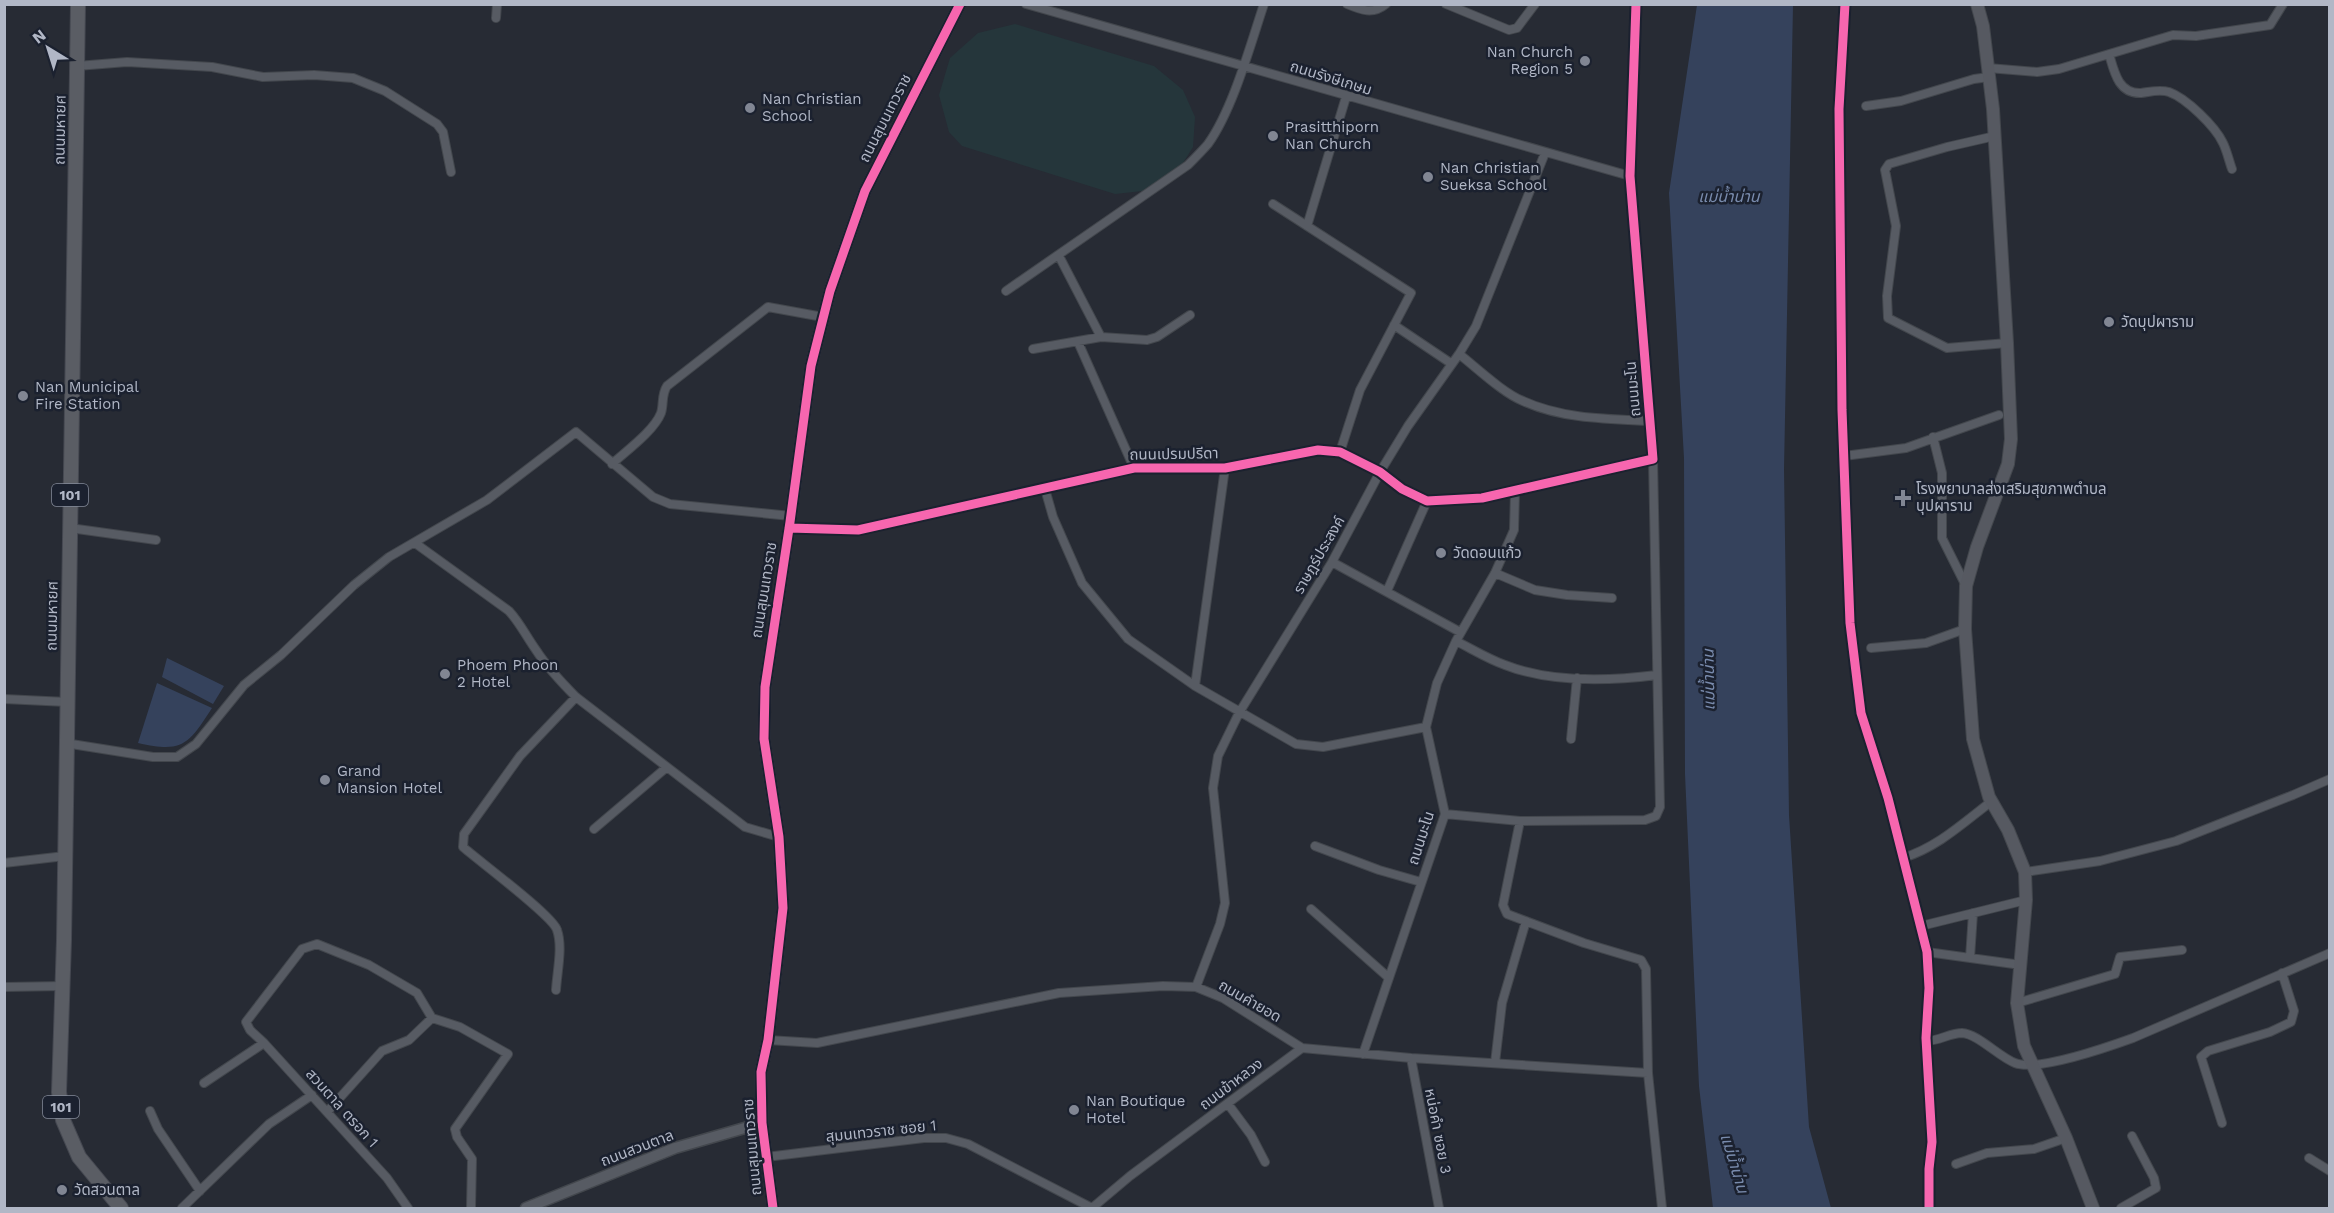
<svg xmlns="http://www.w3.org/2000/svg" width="2334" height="1213" font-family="'Work Sans','Noto Sans Thai',sans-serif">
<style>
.green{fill:#25363b}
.water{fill:#35425c}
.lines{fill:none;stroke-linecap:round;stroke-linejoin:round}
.minor-casing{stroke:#43474d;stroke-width:10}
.tertiary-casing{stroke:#43474d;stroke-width:13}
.secondary-casing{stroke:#43474d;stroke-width:14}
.primary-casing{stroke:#454851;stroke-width:16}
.minor{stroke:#575b63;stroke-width:8}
.tertiary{stroke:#575b63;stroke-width:10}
.secondary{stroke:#565961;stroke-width:12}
.primary{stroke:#5a5d64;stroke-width:14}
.cycleway-casing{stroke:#1b212f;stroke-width:13}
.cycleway{stroke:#f766af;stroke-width:9}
.poi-dot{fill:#818693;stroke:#1b212f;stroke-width:2}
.labels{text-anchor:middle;stroke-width:5;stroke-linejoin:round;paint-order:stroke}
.shield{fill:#1b212f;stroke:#848a99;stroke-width:1.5}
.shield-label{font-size:14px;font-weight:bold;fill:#b1b7c6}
.poi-label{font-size:15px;fill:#b1b7c6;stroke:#1b212f;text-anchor:start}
.street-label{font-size:15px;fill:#b1b7c6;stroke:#1b212f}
.water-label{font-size:16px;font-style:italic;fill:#798bad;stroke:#1b212f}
</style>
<rect width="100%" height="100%" fill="#272b34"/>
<path class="green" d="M 1015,24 L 1154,66 L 1183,90 L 1195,117 L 1193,147 L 1178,171 L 1151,190 L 1115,194 L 962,146 L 949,132 L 939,95 L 950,58 L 978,33 Z"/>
<path class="water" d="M 1697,5 L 1793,5 L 1784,469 L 1789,815 L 1809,1127 L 1831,1208 L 1713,1208 L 1699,1086 L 1685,774 L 1684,458 L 1669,193 Z
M 167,658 L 224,686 L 213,704 L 162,677 Z
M 157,683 L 212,708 C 188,745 183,753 138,743 Z"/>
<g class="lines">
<defs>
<path id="minor" d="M 1026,4 L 1630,176
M 1347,4 C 1361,10 1373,15 1386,4
M 1446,4 L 1509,30 L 1517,28 L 1535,4
M 1845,4 L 1839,109 L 1842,410 L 1850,623 L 1861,713 L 1888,798 L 1927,952 L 1929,988 L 1926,1038 L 1932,1142 L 1929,1169 L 1929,1208
M 496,18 L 497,4
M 2109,54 C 2114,71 2118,94 2141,93 C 2150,92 2159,89 2169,92 C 2186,98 2215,126 2223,143 C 2227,151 2229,161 2232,169
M 77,66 L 127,62 L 212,67 L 263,77 L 314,75 L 353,78 L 385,91 L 437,124 L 443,132 L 451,172
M 1988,68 L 2037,72 L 2059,69 L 2173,35 L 2196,36 L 2270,25 L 2283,4
M 1866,106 L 1901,101 L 1974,79 L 1989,77
M 1995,136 L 1947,147 L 1889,164 L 1885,170 L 1896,226 L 1887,296 L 1888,318 L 1947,348 L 2007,343
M 1273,204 L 1411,293 L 1360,390 L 1340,452
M 1307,226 L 1346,97
M 1059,256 L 1101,337
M 1006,291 L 1188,165 C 1195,158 1202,151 1208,144 C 1233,109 1250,46 1264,4
M 1394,325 L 1452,364
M 1078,342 L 1134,468
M 1033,349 L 1101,337 L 1147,340 L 1157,337 L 1190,315
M 1459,354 C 1477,368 1503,393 1523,401 C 1562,419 1608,419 1651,421
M 1933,437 L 1942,473 L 1942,538 L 1966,586
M 1844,456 L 1906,448 L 1999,415
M 612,464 C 626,451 654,431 661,413 C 664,404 661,395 667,386 L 768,307 L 823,317
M 1045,489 L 1053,517 L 1082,583 L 1128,639 L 1195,686 L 1296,744 L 1323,747 L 1426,727
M 70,528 L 156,540
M 789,528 L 858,530 L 1134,468 L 1225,468 L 1318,450 L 1340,452 L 1380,472 L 1402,489 L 1427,501 L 1482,498 L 1653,459 L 1630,176 L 1636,4
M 415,543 L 509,611 C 520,623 526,636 536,650 C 547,667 561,682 576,697 L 745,827 L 779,837
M 1332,562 L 1460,632
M 1495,573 L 1535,590 L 1567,595 L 1612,598
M 1387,591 L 1427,501
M 1456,641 C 1472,649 1488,659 1505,665 C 1551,683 1610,681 1657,675
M 1871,648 L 1926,643 L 1965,629
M 1195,686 L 1225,468
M 4,699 L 67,702
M 1571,739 L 1577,678
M 65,743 L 153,757 L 177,757 L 196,744 L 244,685 L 281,655 L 354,585 L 389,557 L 487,500 L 576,432 L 653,497 L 670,504 L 791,516
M 1445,814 L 1520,821 L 1645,820 L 1656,816 L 1660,807 L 1653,459
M 1520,821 L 1503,905 L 1507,914 L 1584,943 L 1641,960 L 1646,969 L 1648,1073 L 1662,1208
M 594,829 L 667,767
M 1315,846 L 1379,870 L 1421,882
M 1903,858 C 1938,847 1963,823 1992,801
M 4,863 L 65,856
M 2025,872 L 2100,861 L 2176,841 L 2293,795 L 2330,779
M 1311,909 L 1389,978
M 1921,926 L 2026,900
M 1927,952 L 2021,965
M 1970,958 L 1973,913
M 4,987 L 63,986
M 1196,987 L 1220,924 L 1225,903 L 1213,788 L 1218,756 L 1239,713 L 1332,562 L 1380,472 L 1408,426 L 1459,354 L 1476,326 L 1545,153
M 556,990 C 557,972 563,947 557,930 C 553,916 479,861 463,847 L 464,834 L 520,756 L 576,697
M 2017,1003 L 2115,974 L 2120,957 L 2182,950
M 768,1040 L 817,1043 L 1059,993 L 1163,986 L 1196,987 L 1223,998 L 1302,1048 L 1411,1058 L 1648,1073
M 1926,1041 C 1939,1041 1950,1033 1962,1033 C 1978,1034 1999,1057 2015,1063 C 2038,1072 2108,1047 2133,1038 L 2330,953
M 1363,1054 L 1445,814 L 1426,727 L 1437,683 L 1456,641 L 1495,573 L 1514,530 L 1515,492
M 1411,1058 L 1439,1208
M 1495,1063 L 1502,1003 L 1526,921
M 204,1083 L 264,1043
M 1228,1104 L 1251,1135 L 1265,1162
M 150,1111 L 158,1129 L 200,1191
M 327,1112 L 382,1051 L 409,1040 L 432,1018
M 2222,1123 L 2201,1057 L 2208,1051 L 2270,1032 L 2291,1022 L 2294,1011 L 2282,973
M 766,1157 L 924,1138 L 946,1138 L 968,1144 L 1092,1208
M 2309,1158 L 2330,1171
M 1956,1164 L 1987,1153 L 2034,1149 L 2066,1138
M 182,1208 L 269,1124 L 312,1095
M 408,1208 L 387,1178 L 264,1043 L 250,1030 L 246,1022 L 302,949 L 317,944 L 369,965 L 417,993 L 432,1018 L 460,1027 L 508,1054 L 455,1129 L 457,1137 L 472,1159 L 471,1208
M 1092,1208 L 1130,1176 L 1302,1048
M 2121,1208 L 2156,1188 L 2154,1178 L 2132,1136"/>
<path id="tertiary" d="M 526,1208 L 675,1148 L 762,1123
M 773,1208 L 762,1123 L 761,1072 L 768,1040 L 783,908 L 779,837 L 764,739 L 765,687 L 790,522 L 811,366 L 830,291 L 865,191 L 960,4"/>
<path id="secondary" d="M 1977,4 L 1983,26 L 1993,109 L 2007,343 L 2011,439 L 2008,464 L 1977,547 L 1966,586 L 1965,629 L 1973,739 L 1989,797 L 2008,830 L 2025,872 L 2026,900 L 2017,1003 L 2024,1046 L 2066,1138 L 2093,1208"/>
<path id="primary" d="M 78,4 L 64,940 L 59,1092 L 63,1120 L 79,1157 L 121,1208"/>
</defs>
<use href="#minor" class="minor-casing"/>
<use href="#tertiary" class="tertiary-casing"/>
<use href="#secondary" class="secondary-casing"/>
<use href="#primary" class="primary-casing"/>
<use href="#minor" class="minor"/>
<use href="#tertiary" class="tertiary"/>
<use href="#secondary" class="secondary"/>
<use href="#primary" class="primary"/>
<defs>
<path id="cycleway" d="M 1845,4 L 1839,109 L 1842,410 L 1850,623 L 1861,713 L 1888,798 L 1927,952 L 1929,988 L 1926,1038 L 1932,1142 L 1929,1169 L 1929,1208
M 789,528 L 858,530 L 1134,468 L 1225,468 L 1318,450 L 1340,452 L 1380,472 L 1402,489 L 1427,501 L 1482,498 L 1653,459 L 1630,176 L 1636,4
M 773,1208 L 762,1123 L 761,1072 L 768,1040 L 783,908 L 779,837 L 764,739 L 765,687 L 790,522 L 811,366 L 830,291 L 865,191 L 960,4"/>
</defs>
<use href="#cycleway" class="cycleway-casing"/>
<use href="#cycleway" class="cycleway"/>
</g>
<g class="poi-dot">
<circle cx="1585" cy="61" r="6"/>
<circle cx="750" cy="108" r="6"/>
<circle cx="1273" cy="136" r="6"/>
<circle cx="1428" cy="177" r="6"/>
<circle cx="2109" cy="322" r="6"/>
<circle cx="23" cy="396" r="6"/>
<path d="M1900 489h6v6h6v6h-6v6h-6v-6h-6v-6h6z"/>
<circle cx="1441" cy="553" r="6"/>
<circle cx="445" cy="674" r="6"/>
<circle cx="325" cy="780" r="6"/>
<circle cx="1074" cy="1110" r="6"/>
<circle cx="62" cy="1190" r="6"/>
</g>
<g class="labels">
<g class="shield">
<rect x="52" y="484" width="36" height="22" rx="4.5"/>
<rect x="43" y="1096" width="36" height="22" rx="4.5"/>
</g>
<g class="shield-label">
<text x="70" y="500">101</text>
<text x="61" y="1112">101</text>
</g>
<g class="poi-label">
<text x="1573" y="57" text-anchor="end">Nan Church<tspan x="1573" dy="17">Region 5</tspan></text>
<text x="762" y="104">Nan Christian<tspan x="762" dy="17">School</tspan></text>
<text x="1285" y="132">Prasitthiporn<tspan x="1285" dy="17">Nan Church</tspan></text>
<text x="1440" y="173">Nan Christian<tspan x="1440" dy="17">Sueksa School</tspan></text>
<text x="2121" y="327">วัดบุปผาราม</text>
<text x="35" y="392">Nan Municipal<tspan x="35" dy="17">Fire Station</tspan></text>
<text x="1916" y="494">โรงพยาบาลส่งเสริมสุขภาพตำบล<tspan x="1916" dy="17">บุปผาราม</tspan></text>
<text x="1453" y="558">วัดดอนแก้ว</text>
<text x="457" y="670">Phoem Phoon<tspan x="457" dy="17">2 Hotel</tspan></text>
<text x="337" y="776">Grand<tspan x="337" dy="17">Mansion Hotel</tspan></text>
<text x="1086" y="1106">Nan Boutique<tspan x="1086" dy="17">Hotel</tspan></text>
<text x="74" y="1195">วัดสวนตาล</text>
</g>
<g class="street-label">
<text transform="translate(1331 78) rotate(17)" y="5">ถนนรังษีเกษม</text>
<text transform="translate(885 118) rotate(-63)" y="5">ถนนสุมนเทวราช</text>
<text transform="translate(60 130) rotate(-89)" y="5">ถนนมหายศ</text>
<text transform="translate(1633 389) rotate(-95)" y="5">ถนนมะโน</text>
<text transform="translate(1174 454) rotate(-1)" y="5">ถนนเปรมปรีดา</text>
<text transform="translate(1319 555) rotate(-60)" y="5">ราษฎร์ประสงค์</text>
<text transform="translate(764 590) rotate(-81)" y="5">ถนนสุมนเทวราช</text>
<text transform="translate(52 616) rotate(-89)" y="5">ถนนมหายศ</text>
<text transform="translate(1421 838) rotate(-72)" y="5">ถนนมะโน</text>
<text transform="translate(1250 1001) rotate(30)" y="5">ถนนคำยอด</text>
<text transform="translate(1231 1084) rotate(-37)" y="5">ถนนข้าหลวง</text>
<text transform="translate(342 1108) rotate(48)" y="5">สวนตาล ตรอก 1</text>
<text transform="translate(881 1131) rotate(-6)" y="5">สุมนเทวราช ซอย 1</text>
<text transform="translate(1438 1131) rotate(79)" y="5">หน่อคำ ซอย 3</text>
<text transform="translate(752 1147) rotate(-95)" y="5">ถนนสุมนเทวราช</text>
<text transform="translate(637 1148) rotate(-21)" y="5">ถนนสวนตาล</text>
</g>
<g class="water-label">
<text x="1729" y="202">แม่น้ำน่าน</text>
<text transform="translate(1708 680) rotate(-91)" y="6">แม่น้ำน่าน</text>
<text transform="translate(1735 1163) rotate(73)" y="6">แม่น้ำน่าน</text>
</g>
</g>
<rect width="2334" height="1213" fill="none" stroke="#b1b7c6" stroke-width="12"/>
<g transform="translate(48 48) rotate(322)" stroke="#1b212f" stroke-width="4.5" paint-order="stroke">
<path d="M0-4.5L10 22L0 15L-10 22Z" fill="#b1b7c6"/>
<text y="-9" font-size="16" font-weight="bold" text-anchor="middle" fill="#b1b7c6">N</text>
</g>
</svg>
